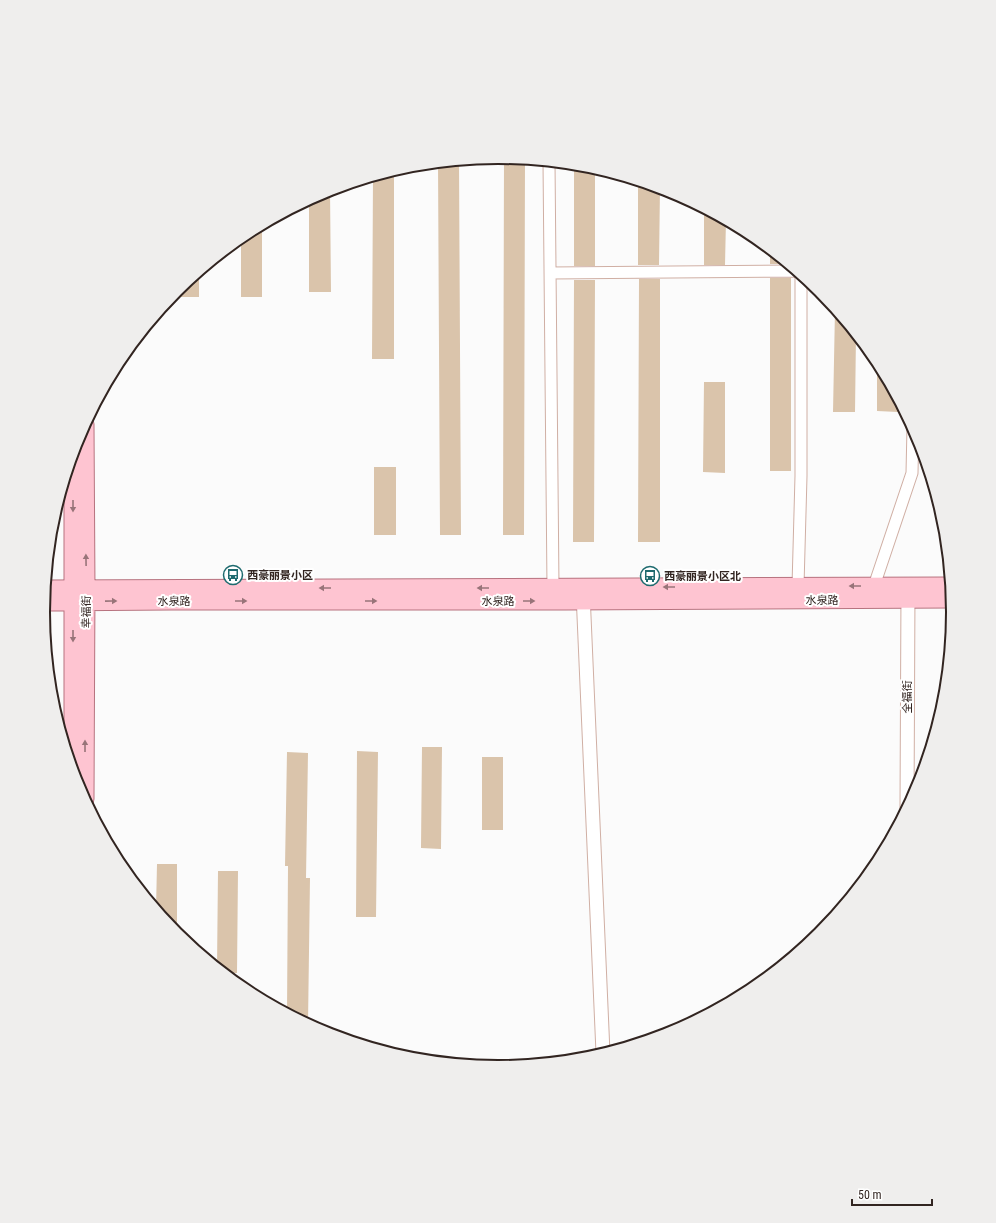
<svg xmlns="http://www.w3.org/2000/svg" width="996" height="1223" font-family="'Roboto Condensed','Noto Sans SC',sans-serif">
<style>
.building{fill:#dac4ab}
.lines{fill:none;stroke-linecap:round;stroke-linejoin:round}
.minor-casing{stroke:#d0afa4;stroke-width:13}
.tertiary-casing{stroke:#d0afa4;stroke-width:15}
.primary-casing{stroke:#b7737f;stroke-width:19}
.minor{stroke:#fff;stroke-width:11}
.tertiary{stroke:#fff;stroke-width:13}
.primary{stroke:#fec4d1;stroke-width:17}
.oneway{fill:#987479}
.labels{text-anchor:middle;stroke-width:4;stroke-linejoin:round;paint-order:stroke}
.poi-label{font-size:11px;font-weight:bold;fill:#322521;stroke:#fff;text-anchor:start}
.street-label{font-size:11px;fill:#322521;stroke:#fff}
.rim{fill:none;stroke:#322521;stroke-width:2}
</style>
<rect width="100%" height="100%" fill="#fbfbfb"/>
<path class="building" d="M 504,157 L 525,159 L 524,535 L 503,535 Z
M 459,160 L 461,535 L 440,535 L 438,162 Z
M 574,164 L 587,165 L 595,168 L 595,266 L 574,266 Z
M 394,170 L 394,359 L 372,359 L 373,176 Z
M 638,181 L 660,187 L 659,265 L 638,265 Z
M 330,189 L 331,292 L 309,292 L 309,199 Z
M 704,208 L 726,220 L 725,265 L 704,265 Z
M 262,224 L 262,297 L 241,297 L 241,237 Z
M 770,249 L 788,264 L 770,264 Z
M 199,271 L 199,297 L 177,297 L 177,289 Z
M 770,278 L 791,278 L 791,471 L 770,471 Z
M 639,279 L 660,279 L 660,542 L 638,542 Z
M 574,280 L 595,280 L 594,542 L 573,542 Z
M 835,309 L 856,334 L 855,412 L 833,412 Z
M 877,361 L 898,400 L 898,412 L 877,411 Z
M 704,382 L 725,382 L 725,473 L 703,472 Z
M 374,467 L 396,467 L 396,535 L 374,535 Z
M 422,747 L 442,747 L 441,849 L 421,848 Z
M 357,751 L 378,752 L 376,917 L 356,917 Z
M 287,752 L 308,753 L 306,878 L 310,878 L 308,1024 L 287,1012 L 288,866 L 285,866 Z
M 482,757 L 503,757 L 503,830 L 482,830 Z
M 157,864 L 177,864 L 177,933 L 156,909 Z
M 218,871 L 238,871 L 237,973 L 225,973 L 217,967 Z"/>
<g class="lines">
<defs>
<path id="minor" d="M 549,162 L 553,587
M 550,273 L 797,271
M 798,586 L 801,476 L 801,274
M 874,592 L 874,586 L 912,473 L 913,427"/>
<path id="tertiary" d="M 583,593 L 603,1053
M 907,808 L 908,590"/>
<path id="primary" d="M 85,424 L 86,589 L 85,799
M 73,453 L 73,755
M 45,589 L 950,586
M 44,602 L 171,601 L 565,601 L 952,599"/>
</defs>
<use href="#minor" class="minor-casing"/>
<use href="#tertiary" class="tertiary-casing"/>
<use href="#primary" class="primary-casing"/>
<use href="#minor" class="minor"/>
<use href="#tertiary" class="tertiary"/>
<use href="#primary" class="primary"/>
</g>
<defs><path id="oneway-solid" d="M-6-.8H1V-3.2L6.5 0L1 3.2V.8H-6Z"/></defs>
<g class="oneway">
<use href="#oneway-solid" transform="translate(73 506) rotate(90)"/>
<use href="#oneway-solid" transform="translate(86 560) rotate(-91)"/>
<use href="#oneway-solid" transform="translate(855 586) rotate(180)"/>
<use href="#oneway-solid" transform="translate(669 587) rotate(180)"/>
<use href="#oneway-solid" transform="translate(325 588) rotate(180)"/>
<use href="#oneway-solid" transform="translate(483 588) rotate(180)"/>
<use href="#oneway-solid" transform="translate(111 601) rotate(-1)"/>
<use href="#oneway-solid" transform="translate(241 601)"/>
<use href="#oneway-solid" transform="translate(371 601)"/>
<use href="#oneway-solid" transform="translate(529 601)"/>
<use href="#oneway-solid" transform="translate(73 636) rotate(90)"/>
<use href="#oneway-solid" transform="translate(85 746) rotate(-90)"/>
</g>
<defs>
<symbol id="bus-ring" viewBox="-11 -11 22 22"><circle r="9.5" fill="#fff" stroke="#1f6b6f" stroke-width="1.5"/><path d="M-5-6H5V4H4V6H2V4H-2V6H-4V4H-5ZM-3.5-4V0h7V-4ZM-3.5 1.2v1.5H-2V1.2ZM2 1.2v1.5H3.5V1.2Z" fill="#1f6b6f"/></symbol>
</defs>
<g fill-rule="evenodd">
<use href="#bus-ring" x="222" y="564" width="22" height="22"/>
<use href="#bus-ring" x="639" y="565" width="22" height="22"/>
</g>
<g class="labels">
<g class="poi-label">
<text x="247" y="579">西豪丽景小区</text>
<text x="664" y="580">西豪丽景小区北</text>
</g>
<g class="street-label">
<text x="822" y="604">水泉路</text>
<text x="174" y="605">水泉路</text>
<text x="498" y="605">水泉路</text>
<text transform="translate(86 612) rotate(-89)" y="4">幸福街</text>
<text transform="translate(907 697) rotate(-90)" y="4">全福街</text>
</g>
</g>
<path d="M0 0H996V1223H0ZM50 612a448 448 0 1 1 896 0a448 448 0 1 1-896 0Z" fill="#efeeed" fill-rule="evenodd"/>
<path class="rim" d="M50 612a448 448 0 1 1 896 0a448 448 0 1 1-896 0Z"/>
<path d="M852 1199v6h80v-6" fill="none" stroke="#322521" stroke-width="2"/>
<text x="858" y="1199" font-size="12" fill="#322521" stroke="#ffffff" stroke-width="3" paint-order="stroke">50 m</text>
</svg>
